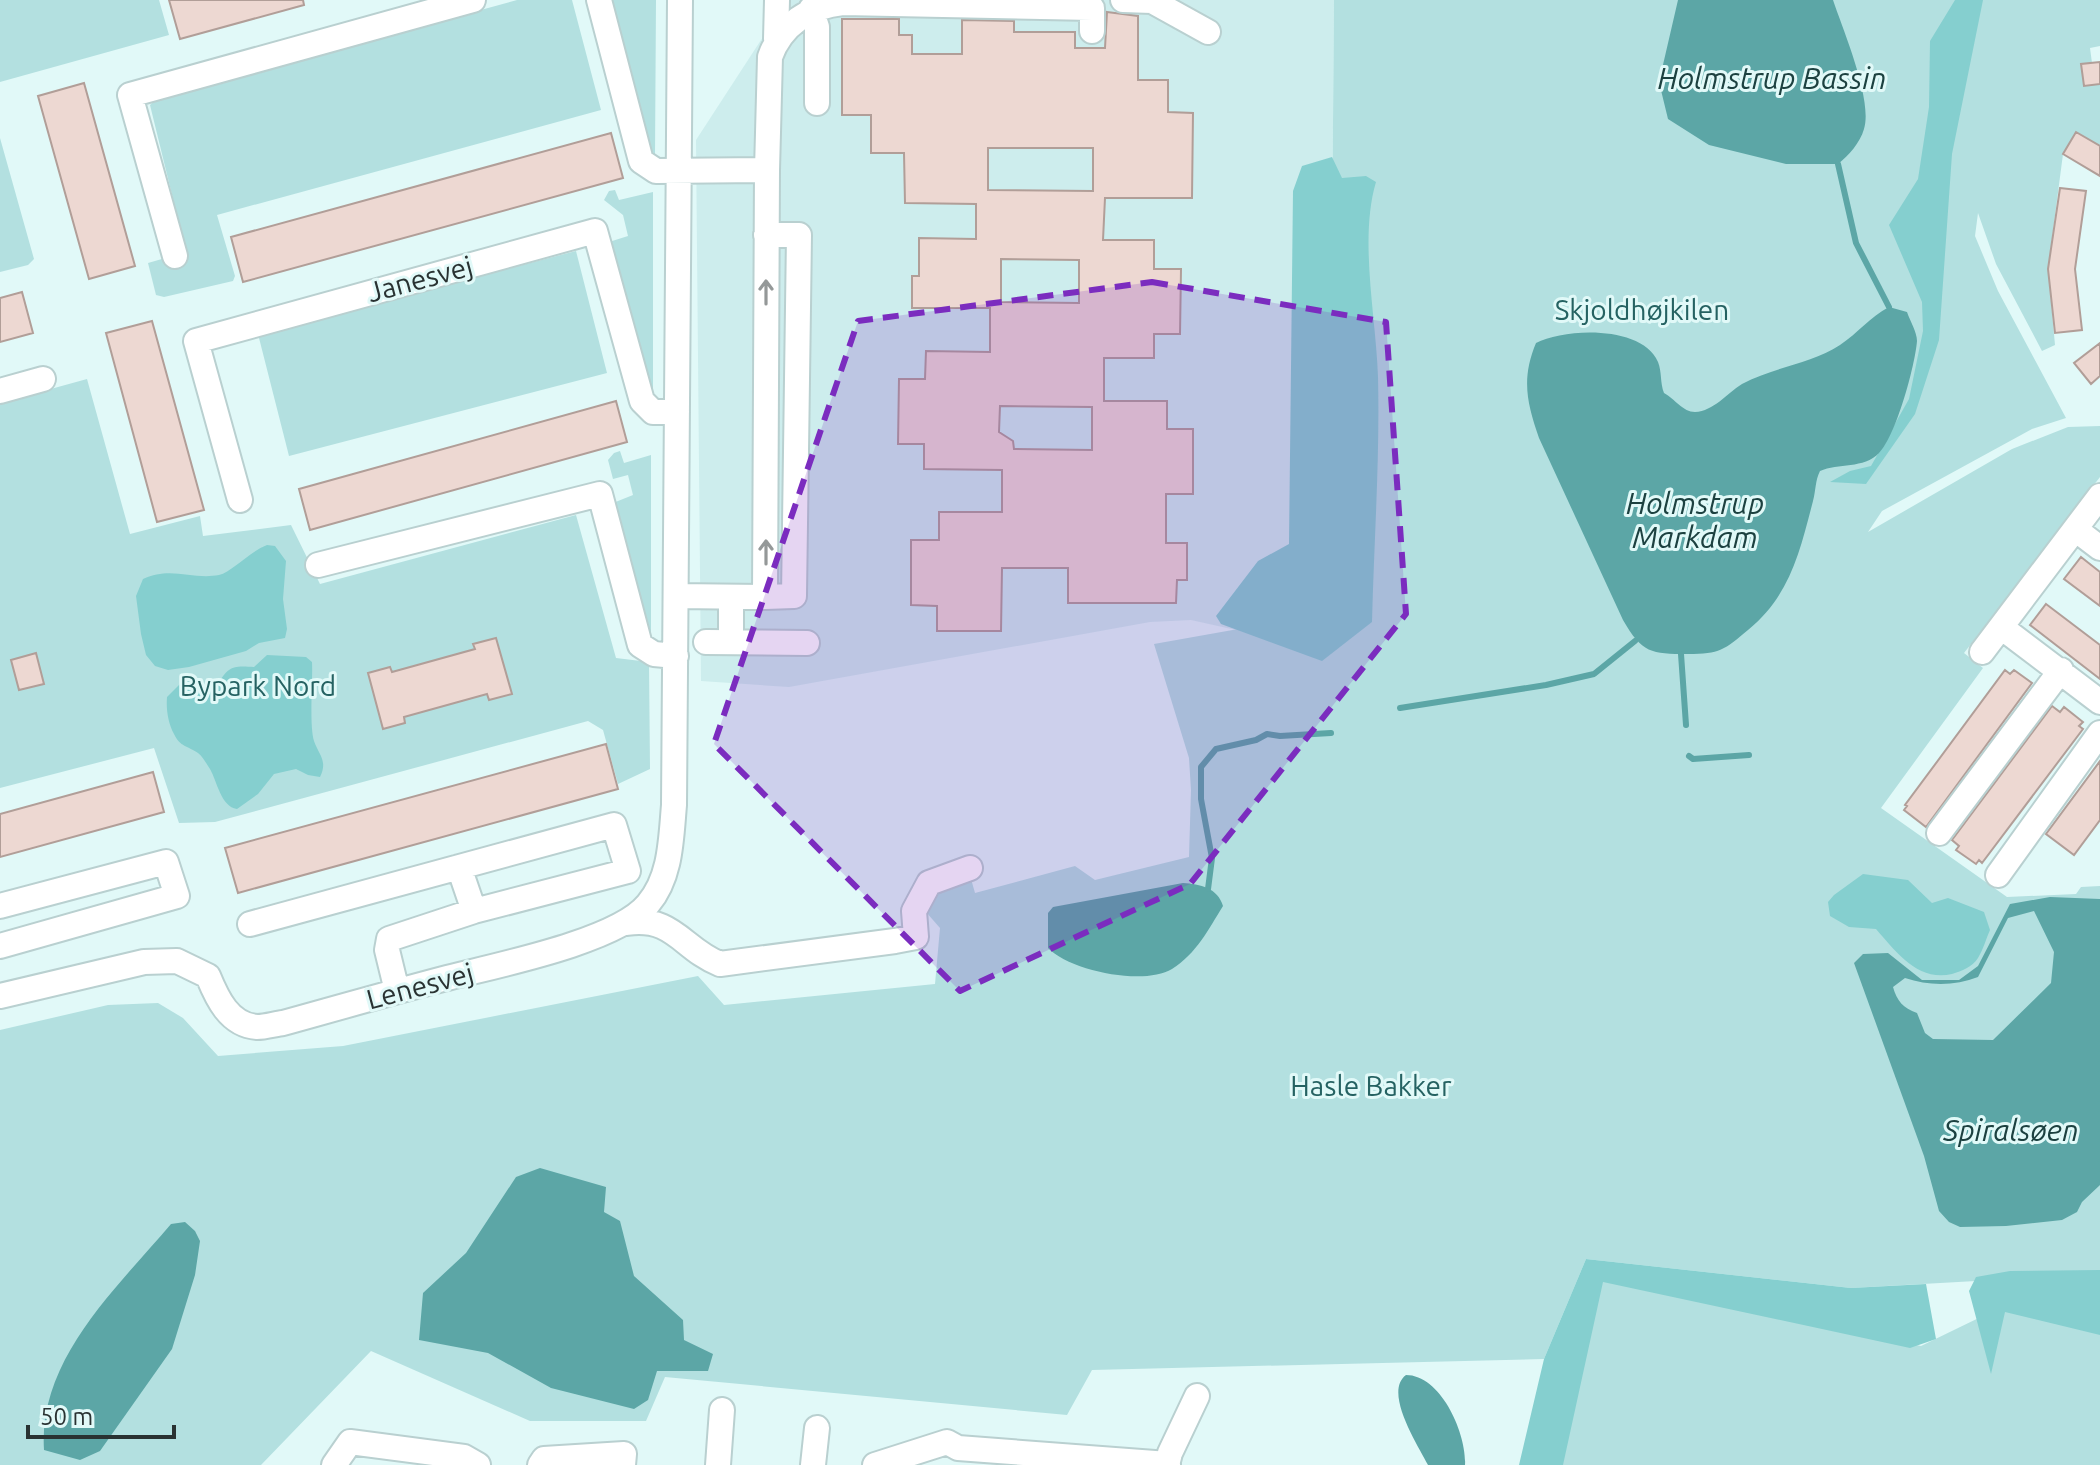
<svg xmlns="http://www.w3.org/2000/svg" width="2100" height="1465" font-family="Ubuntu,sans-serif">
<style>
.built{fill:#cdeded}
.green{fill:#b3e0e0}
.forest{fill:#85cfcf}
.water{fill:#5ca6a6;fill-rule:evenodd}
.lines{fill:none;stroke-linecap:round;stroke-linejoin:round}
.stream{stroke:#5ca6a6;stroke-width:6}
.building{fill:#edd8d2;stroke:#b19e98;stroke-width:2;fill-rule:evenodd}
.minor-casing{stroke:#b9d0d0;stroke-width:28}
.minor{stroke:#fff;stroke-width:24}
.oneway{stroke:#949898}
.marked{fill:#7b2cbf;fill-opacity:0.2;stroke:#7b2cbf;stroke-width:6;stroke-dasharray:16 10;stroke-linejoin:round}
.labels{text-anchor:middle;stroke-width:6;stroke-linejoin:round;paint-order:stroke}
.street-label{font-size:28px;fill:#293232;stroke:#e1f9f8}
.park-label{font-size:28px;fill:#256262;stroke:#e1f9f8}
.water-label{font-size:30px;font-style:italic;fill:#1c4140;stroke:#e1f9f8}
</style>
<rect width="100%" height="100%" fill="#e1f9f8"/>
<path class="built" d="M 791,0 L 1334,0 L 1329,613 L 1236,630 L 1191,620 L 1150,622 L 789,687 L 701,681 L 696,140 L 761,40 Z"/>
<path class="green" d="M 0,0 L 159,0 L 169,35 L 0,82 Z
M 517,0 L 572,0 L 601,110 L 217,215 L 235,276 L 233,281 L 164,297 L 156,295 L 148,263 L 186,252 L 150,105 L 156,99 Z
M 609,0 L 656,0 L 655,155 L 652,155 L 647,141 Z
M 1334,0 L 2100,0 L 2100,46 L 2090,48 L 2092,63 L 2081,65 L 2084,86 L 2100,84 L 2100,146 L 2076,132 L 2063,154 L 2048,269 L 2055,345 L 2042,351 L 1996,264 L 1978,213 L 1975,236 L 1998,291 L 2066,418 L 2032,429 L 1882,511 L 1868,532 L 2012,449 L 2068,427 L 2100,426 L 2100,477 L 1964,653 L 1983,668 L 1881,808 L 2007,897 L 2076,894 L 2081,887 L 2100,886 L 2100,1274 L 1851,1288 L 1586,1259 L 1544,1359 L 1092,1370 L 1067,1415 L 665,1377 L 646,1421 L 530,1421 L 371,1351 L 261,1465 L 0,1465 L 0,1030 L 108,1005 L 158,1003 L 183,1018 L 218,1056 L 343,1046 L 698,976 L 724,1005 L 935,984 L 940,928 L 926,912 L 930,895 L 971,879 L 975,893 L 1075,866 L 1095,880 L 1189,857 L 1191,790 L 1189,758 L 1154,644 L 1329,613 Z
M 0,138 L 34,259 L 28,265 L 0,272 Z
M 615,190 L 619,200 L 653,192 L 653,395 L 650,395 L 609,242 L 628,236 L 623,215 L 604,200 L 609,191 Z
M 576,251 L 607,373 L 289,456 L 258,334 Z
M 87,379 L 130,534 L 200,516 L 203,536 L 291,525 L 320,584 L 576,515 L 616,658 L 649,662 L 650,769 L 618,784 L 603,730 L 588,721 L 215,822 L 179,823 L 154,748 L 0,788 L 0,403 Z
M 620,451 L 624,463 L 651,455 L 651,635 L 648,635 L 613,503 L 633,495 L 628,475 L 613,479 L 608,460 L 614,453 Z
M 1599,1280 L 1921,1346 L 2024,1296 L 2100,1315 L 2100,1465 L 1559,1465 Z"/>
<path class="forest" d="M 1955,0 L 1983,0 L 1952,154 L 1939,340 L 1915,414 L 1866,484 L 1830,482 L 1850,471 L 1871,466 L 1909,399 L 1923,331 L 1922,302 L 1889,225 L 1918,179 L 1929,107 L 1930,41 Z
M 1332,157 L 1342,178 L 1366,176 L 1376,182 C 1359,239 1376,316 1378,377 C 1380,458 1374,541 1372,622 L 1322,661 L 1221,624 L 1216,616 L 1258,561 L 1289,544 L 1293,191 L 1302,166 Z
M 267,545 L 275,546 L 286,561 L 283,599 L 287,629 L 285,638 L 259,643 L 246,651 L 189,667 L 168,670 L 155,666 L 146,655 L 141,634 L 136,596 L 143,579 C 171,566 192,580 219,575 C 232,572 249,552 267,545 Z
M 267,655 L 306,657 L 312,662 C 313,681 309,724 314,741 C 319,755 328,761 320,777 L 308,775 L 296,769 L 274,774 L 258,794 L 237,809 C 221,807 217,781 210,769 C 206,763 203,757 198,753 C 188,746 180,747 174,734 C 168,723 166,709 167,697 L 183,681 L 191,682 L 201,689 L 215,687 C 229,668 229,665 254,667 Z
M 1863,874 L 1908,880 L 1932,903 L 1948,898 L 1984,912 L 1990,930 C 1986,939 1983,950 1978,958 C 1972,967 1962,971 1952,974 C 1918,982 1896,952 1876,929 L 1849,927 L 1830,916 L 1828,902 L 1834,895 Z
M 1586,1259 L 1851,1288 L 1926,1284 L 1936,1339 L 1910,1348 L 1603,1282 L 1563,1465 L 1519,1465 L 1544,1359 Z
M 2100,1270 L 2100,1335 L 2005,1312 L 1991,1374 L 1969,1291 L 1976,1277 L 2010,1271 Z"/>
<path class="water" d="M 1678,0 L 1833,0 C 1843,30 1873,100 1864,129 C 1860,143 1849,155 1838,164 L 1786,164 L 1709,145 L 1668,119 L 1659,82 Z
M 1889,307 L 1907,312 C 1910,321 1917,332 1917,341 C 1915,366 1896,436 1879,453 C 1864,469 1838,463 1820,471 C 1815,481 1816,490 1813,501 C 1800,551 1790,596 1748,630 C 1724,650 1720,654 1688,654 C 1651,654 1642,653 1623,620 L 1539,438 C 1527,403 1521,379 1536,343 C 1565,328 1642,325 1658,362 C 1662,372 1660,383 1664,393 C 1675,399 1683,412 1695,412 C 1714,411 1726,394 1742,384 C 1773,367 1811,364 1840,345 C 1858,333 1870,317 1889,307 Z
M 1183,883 C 1200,884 1218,888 1223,906 C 1208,930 1197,953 1172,969 C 1144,986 1070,971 1048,948 L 1048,913 L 1053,907 Z
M 2050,897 L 2100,899 L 2100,1185 L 2082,1202 L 2077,1212 L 2062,1220 L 2006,1226 L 1960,1227 L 1949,1222 L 1939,1211 L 1924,1156 L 1854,963 L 1863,954 L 1888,953 L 1922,980 L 1959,980 L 1978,966 L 2010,904 ZM 2034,911 L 2054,952 L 2051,983 L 1993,1040 L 1933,1039 L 1925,1033 L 1917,1013 C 1903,1008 1897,1001 1893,987 L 1905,978 C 1929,986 1955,986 1978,977 L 2008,918 Z
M 540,1168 L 606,1187 L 604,1212 L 620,1221 L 634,1276 L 683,1320 L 684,1340 L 713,1354 L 708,1371 L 657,1371 L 648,1400 L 634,1409 L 551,1388 L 488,1353 L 419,1340 L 423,1293 L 466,1253 L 516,1177 Z
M 185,1222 L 195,1231 L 200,1241 L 195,1275 L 172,1349 L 100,1451 L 80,1460 L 44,1450 C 38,1359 117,1288 171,1224 Z
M 1406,1375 C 1441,1375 1467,1434 1465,1465 L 1428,1465 C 1418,1445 1383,1392 1406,1375 Z"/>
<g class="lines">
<path class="stream" d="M 1838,164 L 1856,243 L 1889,307
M 1681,654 L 1686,725
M 1400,708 L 1546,685 L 1594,674 L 1635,641
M 1689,756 L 1693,759 L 1749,755
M 1208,889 L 1212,858 L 1201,799 L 1201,767 L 1216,749 L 1256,740 L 1267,734 L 1280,736 L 1331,733"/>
</g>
<path class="building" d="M 169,0 L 303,0 L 304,5 L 180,39 Z
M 1107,12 L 1138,16 L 1138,80 L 1168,80 L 1168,112 L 1193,113 L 1192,198 L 1105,198 L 1103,240 L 1154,240 L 1154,269 L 1181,269 L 1180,334 L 1154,334 L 1154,358 L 1104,358 L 1104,401 L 1167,401 L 1167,429 L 1193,429 L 1193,494 L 1166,494 L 1166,543 L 1187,543 L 1187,580 L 1177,580 L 1176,603 L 1068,603 L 1068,568 L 1002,568 L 1001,631 L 937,631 L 937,606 L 911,605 L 911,540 L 939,540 L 939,512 L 1002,512 L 1002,470 L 924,469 L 924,444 L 898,444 L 899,379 L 925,379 L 926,351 L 990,352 L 990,308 L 912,308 L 912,276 L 919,276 L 919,238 L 976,239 L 976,204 L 905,203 L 904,153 L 871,153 L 871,115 L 842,115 L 842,19 L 899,19 L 899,35 L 912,35 L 912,54 L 962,54 L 962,20 L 1014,21 L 1014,32 L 1075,32 L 1075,48 L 1105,48 ZM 988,148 L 1093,148 L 1093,191 L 988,190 ZM 1001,259 L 1079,260 L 1079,303 L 1001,302 ZM 1000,406 L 1092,407 L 1092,450 L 1014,449 L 1013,441 L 999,432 Z
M 2100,62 L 2100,84 L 2084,86 L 2081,64 Z
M 84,83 L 135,266 L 89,279 L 38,96 Z
M 2076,132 L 2100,146 L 2100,176 L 2063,154 Z
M 611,133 L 623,178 L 243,282 L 231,237 Z
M 2060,188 L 2086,191 L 2075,269 L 2082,330 L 2055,333 L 2048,269 Z
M 22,292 L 33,333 L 0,342 L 0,298 Z
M 152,321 L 204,510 L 157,522 L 106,333 Z
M 2100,343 L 2100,376 L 2091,384 L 2074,363 Z
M 616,401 L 627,442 L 310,530 L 299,489 Z
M 2081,557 L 2100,572 L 2100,606 L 2064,579 Z
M 2046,604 L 2100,645 L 2100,679 L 2030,625 Z
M 496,638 L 512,694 L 489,700 L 487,694 L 404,717 L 405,723 L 383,729 L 368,673 L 390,667 L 392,672 L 475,649 L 473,644 Z
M 36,653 L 44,684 L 19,690 L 11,660 Z
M 2005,670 L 2010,674 L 2014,670 L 2032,683 L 1926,827 L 1904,810 L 1907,806 L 1905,805 Z
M 2052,706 L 2060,712 L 2064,707 L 2083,722 L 2079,726 L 2083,729 L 1982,863 L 1979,860 L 1976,864 L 1956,850 L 1959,846 L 1952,840 Z
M 606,744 L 618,789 L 238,893 L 225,848 Z
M 2100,761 L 2100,820 L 2074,855 L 2046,834 Z
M 153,772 L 164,812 L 0,857 L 0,814 Z"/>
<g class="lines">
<defs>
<path id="minor" d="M 599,0 L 641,161 L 656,171 L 767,170 L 765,597 L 676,596
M 1123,0 L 1152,1 L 1208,32
M 811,9 L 817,27 L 817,103
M 776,39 L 777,0
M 767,170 L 770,57 C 781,25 810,6 843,3 L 1092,8 L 1092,31
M 175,256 L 130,95 L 473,0
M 0,391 L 43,379
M 240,500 L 196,341 L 595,231 L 642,401 L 653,412 L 677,412
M 2075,529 L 2100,548
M 318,565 L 600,494 L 640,645 L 654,654 L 676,656
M 765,597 L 794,596 L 799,235 L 766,235
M 2001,627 L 2100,702
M 706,642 L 807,643
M 731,642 L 731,597
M 1982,652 L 2100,496
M 1939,833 L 2061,670
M 459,867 L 474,911
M 1998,875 L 2100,733
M 0,906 L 166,862 L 177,896 L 0,946
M 627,923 C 674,916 682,949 720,964 L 895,941 L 916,937 L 914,911 L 929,883 L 970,868
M 250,924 L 614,825 L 628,871 L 474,911 L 389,939 L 387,950 L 397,991
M 0,996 L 144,962 L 177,961 L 208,976 C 217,998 229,1025 257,1027 C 265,1027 275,1024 283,1023 C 337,1008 390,993 443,979 C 493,966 617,942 648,904 C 671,877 671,839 674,805 L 680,0
M 334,1465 L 350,1442 L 464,1457 L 478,1465
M 540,1465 L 544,1459 L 624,1454 L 623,1465
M 718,1465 L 722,1410
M 813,1465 L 817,1428
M 875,1465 L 947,1442 L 958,1448 L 1168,1464
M 1167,1465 L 1170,1453 L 1197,1396"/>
</defs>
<use href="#minor" class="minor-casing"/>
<use href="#minor" class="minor"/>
</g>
<defs><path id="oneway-shaft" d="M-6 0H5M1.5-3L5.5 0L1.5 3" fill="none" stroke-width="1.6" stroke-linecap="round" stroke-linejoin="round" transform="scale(2)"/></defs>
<g class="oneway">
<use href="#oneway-shaft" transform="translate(766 292) rotate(-90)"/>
<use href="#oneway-shaft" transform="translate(766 552) rotate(-90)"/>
</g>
<path class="marked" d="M 1152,282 L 1386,322 L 1406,614 L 1190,884 L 960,991 L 714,744 L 858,321 Z"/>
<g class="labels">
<g class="street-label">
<text transform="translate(420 279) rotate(-15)" y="10">Janesvej</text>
<text transform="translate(420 986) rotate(-15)" y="10">Lenesvej</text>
</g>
<g class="park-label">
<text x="1642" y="320">Skjoldhøjkilen</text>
<text x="258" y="696">Bypark Nord</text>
<text x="1371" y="1096">Hasle Bakker</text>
</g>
<g class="water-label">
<text x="1772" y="89">Holmstrup Bassin</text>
<text x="1695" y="514">Holmstrup<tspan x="1695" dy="34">Markdam</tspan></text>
<text x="2011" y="1141">Spiralsøen</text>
</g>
</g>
<path d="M28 1425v12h146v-12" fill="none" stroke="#293232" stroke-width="4"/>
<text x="40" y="1425" font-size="24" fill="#293232" stroke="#e1f9f8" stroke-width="6" paint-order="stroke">50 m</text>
</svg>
